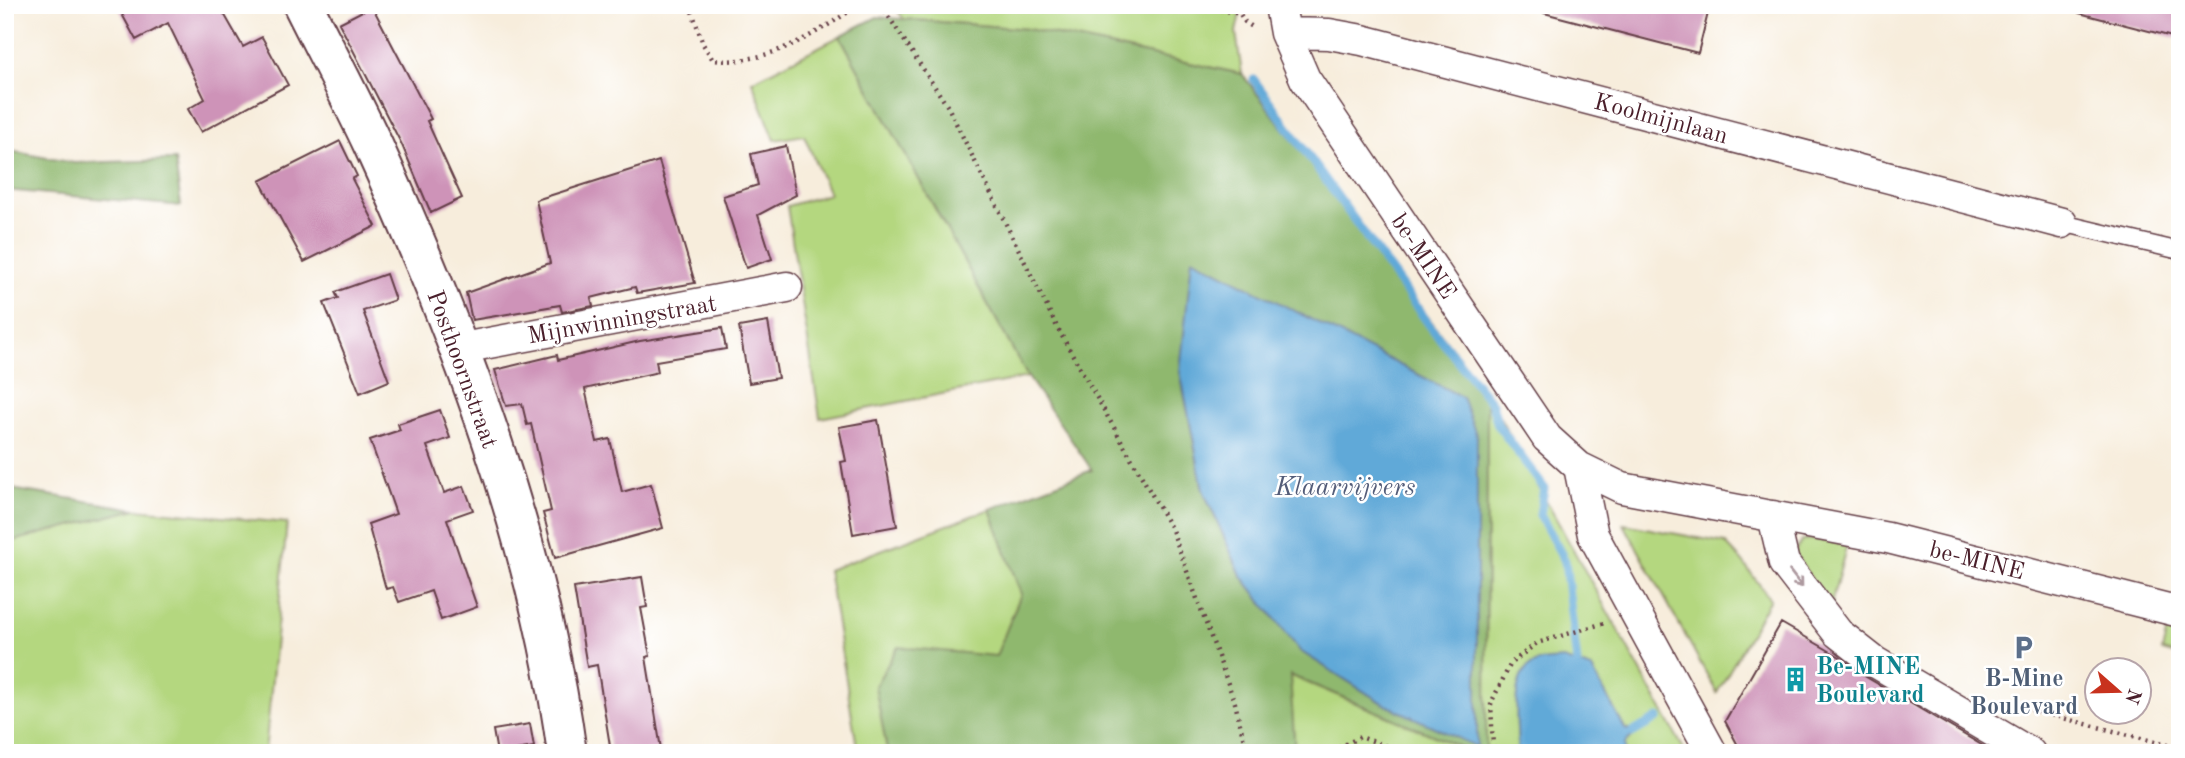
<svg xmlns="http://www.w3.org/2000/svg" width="2185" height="758" font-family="'Old Standard TT',serif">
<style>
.green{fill:#b4d77f;stroke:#7f7b55;stroke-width:2}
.forest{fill:#8fb86e;stroke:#6c6c4c;stroke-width:2;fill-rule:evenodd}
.water{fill:#61a9d8;stroke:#566482;stroke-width:2}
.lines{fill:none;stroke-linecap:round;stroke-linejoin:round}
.stream{stroke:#61a9d8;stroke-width:9}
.building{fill:#ce93b8}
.service-casing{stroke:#643e46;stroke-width:19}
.minor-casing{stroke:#643e46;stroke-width:33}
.tertiary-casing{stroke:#643e46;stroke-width:42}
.path{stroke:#643e46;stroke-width:4.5;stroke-dasharray:2 5;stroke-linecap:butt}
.service{stroke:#fff;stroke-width:16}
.minor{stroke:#fff;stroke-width:30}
.tertiary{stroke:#fff;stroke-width:38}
.oneway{stroke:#ae9aa0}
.labels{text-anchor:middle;stroke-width:5;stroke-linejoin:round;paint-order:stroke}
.street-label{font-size:24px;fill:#4a1f2b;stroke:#fff}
.culture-label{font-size:24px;font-weight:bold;fill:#0d838f;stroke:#fff;text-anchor:start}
.service-label{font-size:24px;font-weight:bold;fill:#4e5e75;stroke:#fff}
.water-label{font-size:26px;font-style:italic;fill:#545d79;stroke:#fff}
</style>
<rect width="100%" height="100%" fill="#fff"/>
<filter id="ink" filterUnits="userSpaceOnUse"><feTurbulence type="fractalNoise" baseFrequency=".0143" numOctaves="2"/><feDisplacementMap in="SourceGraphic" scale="14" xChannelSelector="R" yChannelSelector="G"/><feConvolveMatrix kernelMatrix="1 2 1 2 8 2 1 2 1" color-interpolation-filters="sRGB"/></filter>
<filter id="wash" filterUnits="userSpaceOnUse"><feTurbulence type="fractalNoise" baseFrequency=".00686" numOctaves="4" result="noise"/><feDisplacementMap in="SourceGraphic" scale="28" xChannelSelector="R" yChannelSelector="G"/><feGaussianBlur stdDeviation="1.57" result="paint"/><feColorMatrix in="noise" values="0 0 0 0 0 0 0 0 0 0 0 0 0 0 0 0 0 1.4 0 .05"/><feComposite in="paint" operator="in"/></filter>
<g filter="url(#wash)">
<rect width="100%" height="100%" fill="#f7eddc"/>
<path class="green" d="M 893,5 L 1242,5 L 1236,32 L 1242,74 L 1028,29 L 904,19 Z
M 840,36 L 1028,377 L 820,418 L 787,206 L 829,194 L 804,135 L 775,140 L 752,81 Z
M 1487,394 L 1686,753 L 1486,753 Z
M 136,509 L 287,523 L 265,753 L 5,753 L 5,543 Z
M 990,509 L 1021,594 L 996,657 L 887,750 L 892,753 L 858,753 L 828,570 Z
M 1624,524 L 1725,543 L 1742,561 L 1770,599 L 1717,693 Z
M 1809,539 L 1847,544 L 1830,608 L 1794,553 L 1802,541 Z
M 2169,622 L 2180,625 L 2180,656 L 2162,651 Z
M 1289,675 L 1475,753 L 1295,753 Z"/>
<path class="forest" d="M 877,17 L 1028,29 L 1242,74 L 1487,394 L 1486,753 L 1475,753 L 1290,675 L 1295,753 L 892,753 L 887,750 L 875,686 L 898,647 L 996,656 L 1021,594 L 990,509 L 1092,470 L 1028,377 L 840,36 ZM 1180,371 L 1384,704 L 1300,650 L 1241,575 L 1203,490 Z
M 5,150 L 74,163 L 175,160 L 181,206 L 5,190 Z
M 5,488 L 136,509 L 5,543 Z"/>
<path class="water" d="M 1192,258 L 1462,397 L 1477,437 L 1477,747 L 1384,704 L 1300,651 L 1241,575 L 1203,490 L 1180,371 Z
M 1563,659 L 1592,669 L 1625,729 L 1632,731 L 1632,737 L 1625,743 L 1625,753 L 1517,753 C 1520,729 1506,675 1535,663 C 1543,659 1555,660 1563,659 Z"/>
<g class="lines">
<path class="stream" d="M 1254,80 L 1431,327 L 1492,404 L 1498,425 L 1544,488 L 1540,515 L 1565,561 L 1577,663
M 1632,733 L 1658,718"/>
</g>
<g id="blocks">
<path class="building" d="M 117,5 L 219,5 L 243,47 L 262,37 L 288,85 L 201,132 L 188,109 L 205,99 L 168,23 L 136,40 Z
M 1545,5 L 1710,5 L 1698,53 L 1544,13 Z
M 2080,5 L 2180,5 L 2180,39 L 2079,13 Z
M 372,6 L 431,119 L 427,121 L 462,198 L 431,213 L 402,145 L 339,23 Z
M 340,141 L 357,176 L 352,179 L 376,226 L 304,262 L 260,181 Z
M 786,146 L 796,195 L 758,215 L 772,259 L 746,268 L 723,196 L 758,185 L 751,154 Z
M 659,161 L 695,283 L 637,293 L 635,287 L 591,298 L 593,306 L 562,312 L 560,305 L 472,320 L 466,293 L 550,263 L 536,200 Z
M 386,274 L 395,300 L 363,311 L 389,381 L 360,393 L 324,303 L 338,298 L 335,292 Z
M 768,322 L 778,378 L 749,383 L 739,327 Z
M 722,328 L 726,349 L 656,361 L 658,372 L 585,389 L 597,442 L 610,439 L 622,492 L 651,484 L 663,528 L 555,558 L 543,513 L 551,511 L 531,424 L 527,425 L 522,404 L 506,406 L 495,370 L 557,355 L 558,360 L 640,341 Z
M 440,410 L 450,438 L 427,446 L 444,493 L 464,486 L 473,510 L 447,519 L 477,607 L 441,620 L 431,591 L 399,602 L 393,587 L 386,589 L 368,524 L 396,514 L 370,440 L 400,430 L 398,424 Z
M 878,420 L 897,526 L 853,534 L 841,462 L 846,461 L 839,427 Z
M 642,577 L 647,607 L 641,608 L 650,656 L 646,657 L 661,749 L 638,753 L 630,753 L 629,748 L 611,752 L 597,665 L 587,667 L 574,588 Z
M 1781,623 L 1840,657 L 1866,677 L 1995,753 L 1742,753 L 1725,721 Z
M 530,724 L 534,747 L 497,753 L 493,730 Z"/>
</g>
</g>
<g filter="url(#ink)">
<use href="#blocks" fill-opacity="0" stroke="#643e46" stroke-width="2"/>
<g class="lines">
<defs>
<path id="service" d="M 2062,223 L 2180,251"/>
<path id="minor" d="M 1280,5 L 1285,33 L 1305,79 L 1547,438 L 1579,467 L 1622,488 L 1888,538 L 2180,612
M 1285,33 L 1329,34 L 1362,40 L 2062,223
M 457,349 L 787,287
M 1579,467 L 1593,535 L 1712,753
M 1773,516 L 1784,563 L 1838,633 L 1875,662 L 2030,753"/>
<path id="tertiary" d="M 303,5 C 326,51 350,96 372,143 C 460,335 539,543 567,753"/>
</defs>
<use href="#service" class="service-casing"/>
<use href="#minor" class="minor-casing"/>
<use href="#tertiary" class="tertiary-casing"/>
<path class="path" d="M 690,5 L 703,44 L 713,60 C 765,66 817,34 858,5
M 881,5 L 948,107 L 1058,329 L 1172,530 L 1235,703 L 1247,753
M 1200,5 L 1240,14 L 1245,22 L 1254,28
M 2004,703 L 2180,748
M 1335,753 L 1338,748 L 1360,737 L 1408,753
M 1489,753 L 1493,748 L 1491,703 L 1511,663 L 1537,643 L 1608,622"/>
<use href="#service" class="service"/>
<use href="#minor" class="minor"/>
<use href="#tertiary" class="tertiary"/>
</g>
<defs><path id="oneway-shaft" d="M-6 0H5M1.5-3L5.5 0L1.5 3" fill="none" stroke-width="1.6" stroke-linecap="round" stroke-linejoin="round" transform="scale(1.75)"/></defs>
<use class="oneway" href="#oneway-shaft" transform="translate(1796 579) rotate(52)"/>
</g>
<defs>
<symbol id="parking-bare" viewBox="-9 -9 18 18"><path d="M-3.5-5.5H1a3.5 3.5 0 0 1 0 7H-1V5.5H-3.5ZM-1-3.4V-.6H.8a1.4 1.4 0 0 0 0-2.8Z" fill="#5c6f8a" stroke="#fff" stroke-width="2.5" paint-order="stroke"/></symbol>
<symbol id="building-bare" viewBox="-9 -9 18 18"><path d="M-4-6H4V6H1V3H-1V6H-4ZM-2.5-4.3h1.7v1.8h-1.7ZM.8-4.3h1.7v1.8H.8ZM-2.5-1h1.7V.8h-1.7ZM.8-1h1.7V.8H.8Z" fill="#0f9aa8" stroke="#fff" stroke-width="2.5" paint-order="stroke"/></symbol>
</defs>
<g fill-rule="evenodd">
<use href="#parking-bare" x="2006" y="630" width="35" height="35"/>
<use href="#building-bare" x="1778" y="662" width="35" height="35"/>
</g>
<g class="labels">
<g class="street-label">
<text transform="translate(1661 118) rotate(15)" y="8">Koolmijnlaan</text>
<text transform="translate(1424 256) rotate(56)" y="8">be-MINE</text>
<text transform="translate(622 319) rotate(-10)" y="8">Mijnwinningstraat</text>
<text transform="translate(463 369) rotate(70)" y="8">Posthoornstraat</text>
<text transform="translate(1977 560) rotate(14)" y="8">be-MINE</text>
</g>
<g class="culture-label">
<text x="1816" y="674">Be-MINE<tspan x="1816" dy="28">Boulevard</tspan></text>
</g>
<g class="service-label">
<text x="2024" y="686">B-Mine<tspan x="2024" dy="28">Boulevard</tspan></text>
</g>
<g class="water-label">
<text x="1345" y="495">Klaarvijvers</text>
</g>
</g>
<rect width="2185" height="758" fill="none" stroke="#fff" stroke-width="28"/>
<g transform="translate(2118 691) rotate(110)"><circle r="33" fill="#ffffff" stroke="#b7a5aa" stroke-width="2"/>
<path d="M0-5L12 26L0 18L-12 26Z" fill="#c8321e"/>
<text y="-10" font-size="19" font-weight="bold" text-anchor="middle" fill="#4a1f2b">N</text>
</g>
</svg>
